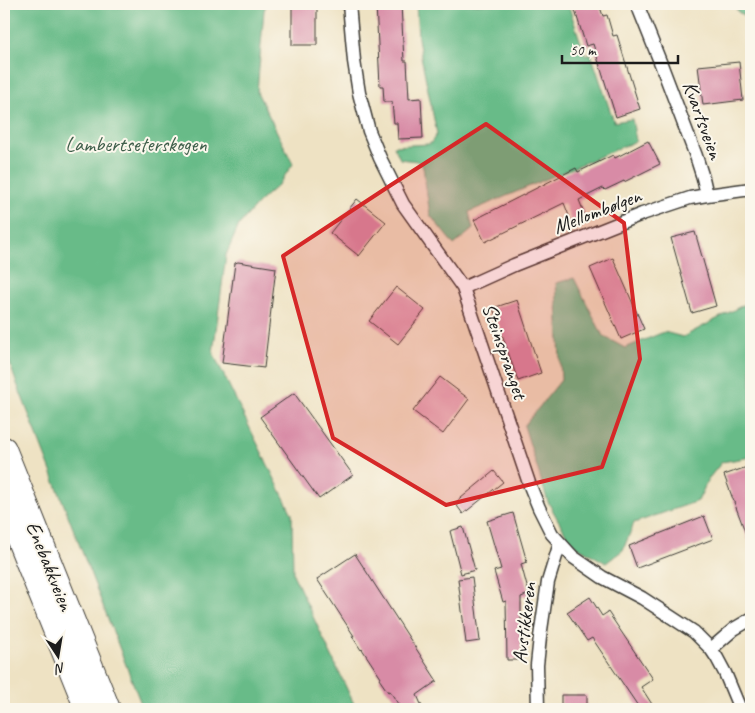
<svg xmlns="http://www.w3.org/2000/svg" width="755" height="713" font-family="Caveat,sans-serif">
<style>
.forest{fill:#68bb88;stroke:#426c52}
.building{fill:#d88ba6}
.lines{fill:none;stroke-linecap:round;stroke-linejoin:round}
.street-casing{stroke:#3c3a35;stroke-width:15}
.highway-casing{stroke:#3c3a35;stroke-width:26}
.street{stroke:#fff;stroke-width:12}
.highway{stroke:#fff;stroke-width:24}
.marked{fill:#d62828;fill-opacity:0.2;stroke:#d62828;stroke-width:4;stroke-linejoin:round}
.labels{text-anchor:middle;stroke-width:4;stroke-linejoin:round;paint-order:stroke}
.street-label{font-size:21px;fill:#1c1c1c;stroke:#fbf7ec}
.park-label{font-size:21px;fill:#3f5f4b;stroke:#fbf7ec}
</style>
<rect width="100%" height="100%" fill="#fbf7ec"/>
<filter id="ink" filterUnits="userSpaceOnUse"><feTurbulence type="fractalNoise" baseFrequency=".02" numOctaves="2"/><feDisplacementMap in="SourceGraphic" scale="10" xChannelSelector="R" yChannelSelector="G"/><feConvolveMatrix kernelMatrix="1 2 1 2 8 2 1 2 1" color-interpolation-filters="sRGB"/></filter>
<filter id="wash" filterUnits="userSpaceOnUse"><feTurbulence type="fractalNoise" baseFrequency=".0096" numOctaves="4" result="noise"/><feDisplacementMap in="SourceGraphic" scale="20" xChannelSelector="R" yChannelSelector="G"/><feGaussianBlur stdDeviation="1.12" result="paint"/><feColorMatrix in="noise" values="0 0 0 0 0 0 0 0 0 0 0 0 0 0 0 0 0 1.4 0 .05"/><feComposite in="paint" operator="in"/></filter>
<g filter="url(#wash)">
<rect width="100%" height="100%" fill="#eee2c3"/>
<path class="forest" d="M 4,4 L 267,4 L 264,10 L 257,92 L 293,164 L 279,184 L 258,203 L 239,225 L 226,255 L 213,353 L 292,514 L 293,574 L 354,704 L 346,709 L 143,709 L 14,376 L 4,345 Z
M 416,4 L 568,4 L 585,55 L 591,54 L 614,122 L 632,119 L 636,141 L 469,212 L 473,229 L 454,245 L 430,215 L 423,167 L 417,161 L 400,159 L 394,146 L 430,144 L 437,134 L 421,56 L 418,38 Z
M 734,4 L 751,4 L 751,20 L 738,12 Z
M 574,278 L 603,336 L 625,348 L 664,332 L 683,337 L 743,305 L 751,305 L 751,457 L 722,462 L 709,478 L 698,501 L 634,523 L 623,550 L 606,563 L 571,543 L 548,502 L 524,426 L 561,380 L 556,283 Z"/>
<g id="blocks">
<path class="building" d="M 292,4 L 317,4 L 317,45 L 292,45 Z
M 376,4 L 401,4 L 404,61 L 407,61 L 409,99 L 421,98 L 423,138 L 398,139 L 397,123 L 394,123 L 392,102 L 384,102 L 383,86 L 380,86 Z
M 573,4 L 599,4 L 603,16 L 607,15 L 613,36 L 617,35 L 640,109 L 616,117 L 593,44 L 586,46 Z
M 739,62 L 743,100 L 703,105 L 698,66 Z
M 648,141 L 660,164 L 624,182 L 624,181 L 605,190 L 603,188 L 579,200 L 587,220 L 573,226 L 564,203 L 485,242 L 474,220 L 576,168 L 578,172 L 613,155 L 615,158 Z
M 357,199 L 386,222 L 359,256 L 330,233 Z
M 695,232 L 716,306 L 692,313 L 671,238 Z
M 613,258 L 644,329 L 621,339 L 590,268 Z
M 238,262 L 276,268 L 264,368 L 222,363 L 235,263 Z
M 396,287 L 425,310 L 398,344 L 369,321 Z
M 517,300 L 541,373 L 518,381 L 493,308 Z
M 440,377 L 469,399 L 443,434 L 413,411 Z
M 294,393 L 353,475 L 319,499 L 260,417 Z
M 747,467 L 751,478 L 751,545 L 750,545 L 724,475 Z
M 494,471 L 503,482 L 463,514 L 455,503 Z
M 513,513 L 527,562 L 521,564 L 529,594 L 521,597 L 521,660 L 507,660 L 506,601 L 503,602 L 494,571 L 501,569 L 487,521 Z
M 704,516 L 713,539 L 637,568 L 629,546 Z
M 463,527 L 475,570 L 461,574 L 450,531 Z
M 355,554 L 437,681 L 417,695 L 423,709 L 401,709 L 390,691 L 388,692 L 379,679 L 381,678 L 362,649 L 361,650 L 352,636 L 354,636 L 317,579 Z
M 472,577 L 480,641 L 466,643 L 458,579 Z
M 590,597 L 602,616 L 608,612 L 653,679 L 641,687 L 655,709 L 640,709 L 592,638 L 587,641 L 567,612 Z
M 561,695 L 587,695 L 587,709 L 561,709 Z"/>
</g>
</g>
<g filter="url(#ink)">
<use href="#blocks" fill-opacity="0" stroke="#3c3a35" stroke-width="1"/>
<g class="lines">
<defs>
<path id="street" d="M 349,4 L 354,61 L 359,93 L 369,131 L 380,158 L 403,204 L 463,288 L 530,486 L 539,508 L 552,534 L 573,557 L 602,577 L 642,598 L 662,611 L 694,632 L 711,649 L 717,658 L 725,673 L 740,709
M 637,4 L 661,64 L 696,156 L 703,178 L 707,195
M 463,288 L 514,265 L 642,214 L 690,198 L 707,195 L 751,189
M 711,649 L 734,629 L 751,619
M 538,709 L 537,665 L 540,637 L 548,582 L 560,543"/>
<path id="highway" d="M 4,449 L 108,709
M 4,503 L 87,709"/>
</defs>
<use href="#street" class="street-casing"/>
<use href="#highway" class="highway-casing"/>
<use href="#street" class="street"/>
<use href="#highway" class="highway"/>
</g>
</g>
<path class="marked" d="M 486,124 L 624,223 L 640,359 L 602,467 L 446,505 L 333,438 L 283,256 L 391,185 Z"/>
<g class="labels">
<g class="street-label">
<text transform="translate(703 120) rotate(70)" y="7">Kvartsveien</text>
<text transform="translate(597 211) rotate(-21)" y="7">Mellombølgen</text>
<text transform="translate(505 351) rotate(71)" y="7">Steinspranget</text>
<text transform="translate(50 566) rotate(68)" y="7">Enebakkveien</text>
<text transform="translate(524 623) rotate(-83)" y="7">Avstikkeren</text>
</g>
<g class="park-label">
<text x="136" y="151">Lambertseterskogen</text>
</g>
</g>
<rect width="755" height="713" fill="none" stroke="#fbf7ec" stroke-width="20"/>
<g transform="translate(58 656) rotate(168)" stroke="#fbf7ec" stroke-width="4" paint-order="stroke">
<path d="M0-4L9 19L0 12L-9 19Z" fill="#1c1c1c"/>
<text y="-8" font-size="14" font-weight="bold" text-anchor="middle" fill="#1c1c1c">N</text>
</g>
<path d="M562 55v8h116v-8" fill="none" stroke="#1c1c1c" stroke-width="2.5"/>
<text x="570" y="55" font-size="15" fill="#1c1c1c" stroke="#fbf7ec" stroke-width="4" paint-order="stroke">50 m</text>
</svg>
